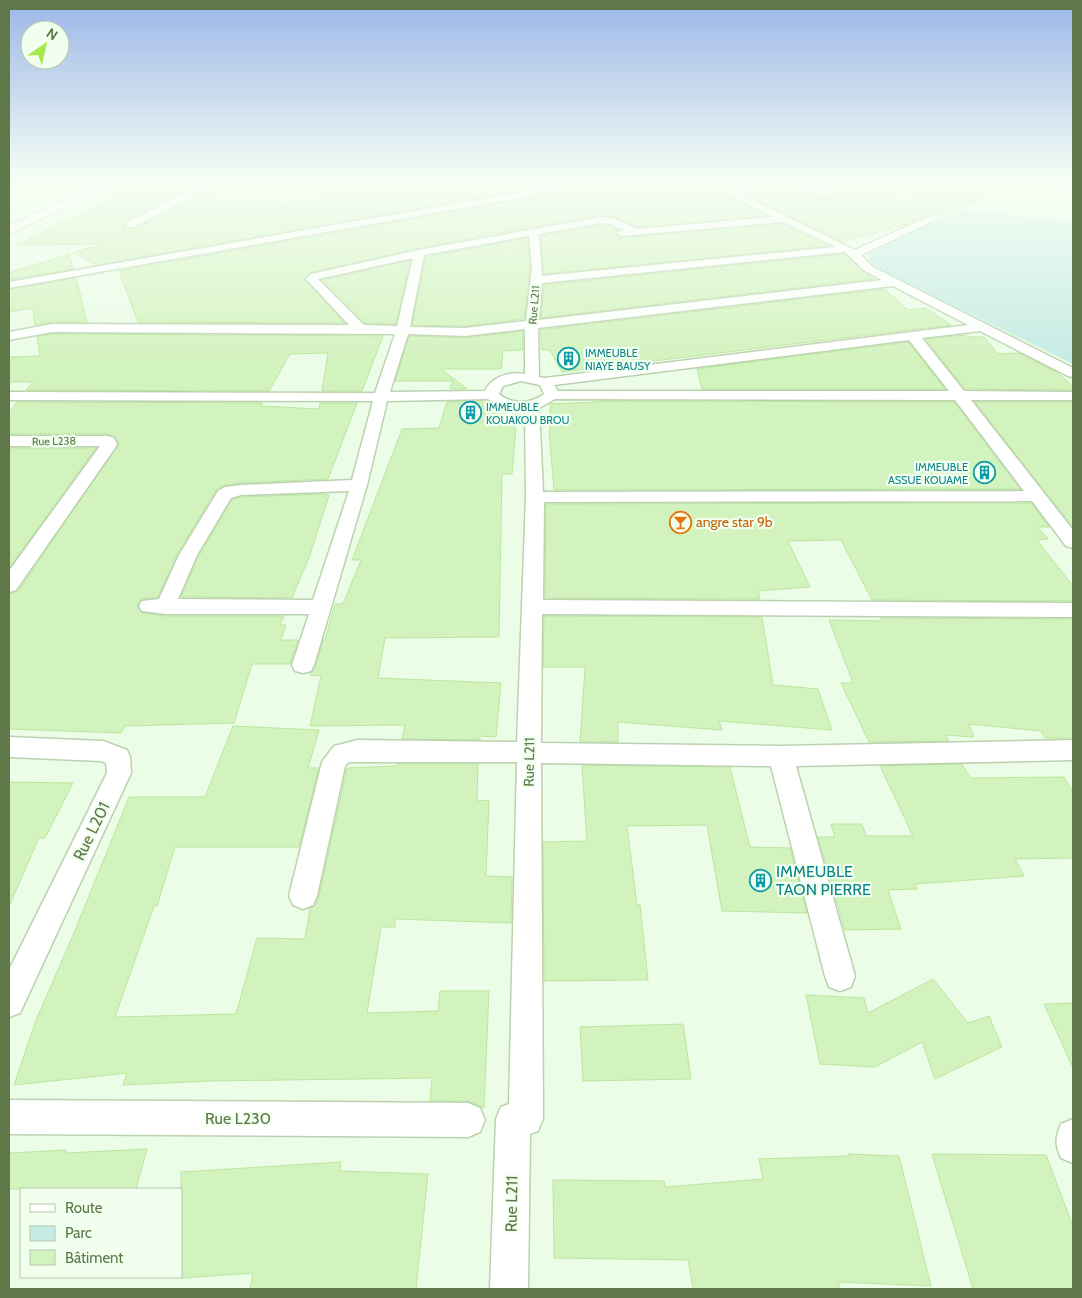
<svg xmlns="http://www.w3.org/2000/svg" width="1082" height="1298" font-family="Cabin,sans-serif">
<style>
.green{fill:#c5ebe4}
.building{fill:#d3f3be;stroke:#bbe69e}
.lines{fill:none;stroke-linecap:round;stroke-linejoin:round}
.street-casing{stroke:#bbd2af;stroke-width:3}
.secondary-casing{stroke:#bbd5ac;stroke-width:2}
.street{fill:#fff;fill-rule:evenodd}
.secondary{fill:#fff;fill-rule:evenodd}
.labels{text-anchor:middle;stroke-width:4.5;stroke-linejoin:round;paint-order:stroke}
.far-street-label{font-size:11px;fill:#5e784a;stroke:#f1ffee}
.far-culture-label{font-size:11px;fill:#0d838f;stroke:#f1ffee;text-anchor:start}
.food-label{font-size:14px;fill:#c56008;stroke:#f1ffee;text-anchor:start}
.street-label{font-size:14px;fill:#5e784a;stroke:#f1ffee}
.near-street-label{font-size:16px;fill:#5e784a;stroke:#f1ffee}
.near-culture-label{font-size:16px;fill:#0d838f;stroke:#f1ffee;text-anchor:start}
</style>
<rect width="100%" height="100%" fill="#ebfde7"/>
<path class="green" d="M 963,209 L 1073,222 L 1073,364 L 875,267 L 869,260 L 868,254 Z"/>
<path class="building" d="M 146,182 L 191,186 L 125,221 L 125,228 L 135,229 L 197,196 L 287,204 L 351,193 L 337,182 L 570,182 L 97,265 L 73,253 L 102,244 L 16,245 Z
M 599,182 L 769,182 L 726,191 L 724,194 L 766,216 L 638,227 L 616,217 L 600,215 L 419,248 L 310,273 L 305,280 L 345,323 L 138,322 L 119,271 L 593,187 Z
M 801,182 L 843,182 L 845,198 L 865,189 L 908,200 L 943,182 L 1018,182 L 940,217 L 938,213 L 931,213 L 907,224 L 842,242 L 746,195 L 788,187 L 829,200 L 837,196 Z
M 783,224 L 829,246 L 544,274 L 541,236 L 600,225 L 619,230 L 614,234 L 621,238 Z
M 527,238 L 530,267 L 524,319 L 465,326 L 412,325 L 426,257 Z
M 69,254 L 73,269 L 9,280 L 9,273 Z
M 844,254 L 873,279 L 541,318 L 544,285 Z
M 410,260 L 396,324 L 365,323 L 322,280 Z
M 76,278 L 87,322 L 52,322 L 35,325 L 33,308 L 9,312 L 9,290 Z
M 884,289 L 908,310 L 926,308 L 951,325 L 562,372 L 550,350 L 542,350 L 540,330 Z
M 523,331 L 523,350 L 503,351 L 501,369 L 441,369 L 467,389 L 450,389 L 453,381 L 395,381 L 409,336 L 465,338 Z
M 52,334 L 383,336 L 362,391 L 322,391 L 328,353 L 290,354 L 269,391 L 26,390 L 33,382 L 9,382 L 9,357 L 40,356 L 37,337 Z
M 965,335 L 969,337 L 984,337 L 998,354 L 1020,353 L 1056,372 L 1073,386 L 1073,390 L 965,389 L 926,339 Z
M 908,342 L 945,389 L 702,389 L 697,369 Z
M 482,401 L 516,428 L 512,474 L 502,474 L 499,637 L 385,638 L 378,678 L 501,683 L 496,737 L 480,736 L 480,740 L 402,739 L 405,725 L 310,726 L 321,676 L 310,675 L 310,673 L 316,666 L 323,640 L 325,640 L 335,604 L 343,604 L 361,560 L 352,560 L 402,429 L 439,428 L 447,402 Z
M 619,401 L 954,402 L 1020,489 L 554,490 L 549,431 L 550,431 L 550,404 Z
M 17,402 L 262,403 L 261,406 L 319,409 L 320,403 L 357,403 L 328,479 L 241,483 L 225,485 L 217,489 L 177,554 L 158,597 L 142,599 L 137,605 L 142,613 L 165,616 L 284,616 L 280,625 L 286,625 L 281,640 L 298,640 L 290,664 L 252,664 L 234,723 L 125,726 L 121,733 L 9,729 L 9,594 L 18,591 L 119,444 L 116,437 L 108,434 L 9,434 L 9,413 Z
M 975,402 L 1073,402 L 1073,527 Z
M 9,448 L 96,448 L 9,568 Z
M 323,494 L 329,495 L 310,555 L 292,598 L 181,597 L 199,556 L 232,500 L 241,497 Z
M 1031,503 L 1049,527 L 1038,527 L 1048,539 L 1037,540 L 1073,586 L 1073,601 L 872,600 L 841,540 L 788,541 L 810,587 L 758,591 L 760,599 L 545,598 L 546,504 Z
M 544,616 L 762,617 L 773,685 L 818,689 L 832,730 L 719,721 L 722,730 L 618,722 L 618,742 L 580,742 L 585,667 L 543,667 Z
M 881,618 L 1073,619 L 1073,738 L 1045,738 L 1041,731 L 969,724 L 974,737 L 945,735 L 949,741 L 869,742 L 841,683 L 853,683 L 829,620 L 882,621 Z
M 233,726 L 319,730 L 308,768 L 319,768 L 299,847 L 175,847 L 157,906 L 154,906 L 115,1017 L 236,1014 L 257,938 L 305,939 L 310,908 L 315,906 L 319,896 L 347,768 L 397,766 L 397,764 L 478,764 L 477,801 L 489,800 L 486,876 L 512,877 L 511,923 L 395,919 L 395,927 L 381,927 L 367,1013 L 438,1011 L 440,991 L 489,991 L 484,1108 L 468,1101 L 430,1101 L 432,1078 L 209,1081 L 123,1085 L 127,1073 L 14,1085 L 36,1020 L 74,933 L 129,797 L 205,797 Z
M 962,764 L 970,778 L 1064,777 L 1073,792 L 1073,858 L 1015,859 L 1024,876 L 915,884 L 917,889 L 888,890 L 901,929 L 845,930 L 818,837 L 835,837 L 831,824 L 862,824 L 866,836 L 913,836 L 880,766 Z
M 582,765 L 730,767 L 750,847 L 790,848 L 807,913 L 722,911 L 707,825 L 627,826 L 637,905 L 640,905 L 648,980 L 544,981 L 543,842 L 587,841 Z
M 9,782 L 73,783 L 45,838 L 39,838 L 9,906 Z
M 933,979 L 968,1023 L 989,1016 L 1002,1047 L 935,1079 L 922,1042 L 875,1067 L 820,1064 L 806,995 L 864,998 L 868,1013 Z
M 1073,1003 L 1073,1068 L 1044,1004 Z
M 683,1024 L 691,1079 L 583,1081 L 580,1027 Z
M 147,1149 L 136,1189 L 9,1189 L 9,1153 L 66,1150 L 66,1153 Z
M 848,1154 L 899,1156 L 931,1286 L 838,1282 L 840,1289 L 693,1289 L 688,1260 L 554,1258 L 553,1180 L 664,1181 L 665,1187 L 763,1179 L 759,1159 L 849,1156 Z
M 932,1154 L 1046,1155 L 1073,1226 L 1073,1289 L 973,1289 Z
M 341,1162 L 340,1171 L 428,1174 L 416,1289 L 250,1289 L 253,1273 L 181,1278 L 181,1172 Z"/>
<g class="lines">
<defs>
<path id="street" d="M 186,182 L 313,182 L 309,185 L 271,189 L 212,186 L 134,227 L 126,227 L 126,223 L 199,185 L 187,184 Z
M 579,182 L 597,182 L 593,185 L 9,288 L 9,282 Z
M 776,182 L 796,182 L 835,195 L 830,198 L 788,185 L 740,194 L 855,250 L 932,215 L 938,215 L 938,219 L 861,255 L 873,267 L 1073,368 L 1073,377 L 1068,376 L 980,331 L 922,338 L 964,391 L 1073,392 L 1073,400 L 971,400 L 1073,530 L 1073,548 L 1066,546 L 1032,501 L 544,502 L 543,600 L 1073,603 L 1073,617 L 542,614 L 541,743 L 781,746 L 1073,740 L 1073,760 L 796,766 L 855,976 L 851,987 L 840,991 L 829,987 L 825,976 L 771,766 L 541,763 L 543,1119 L 538,1131 L 530,1134 L 528,1289 L 490,1289 L 496,1119 L 501,1107 L 509,1104 L 517,762 L 349,762 L 345,766 L 317,896 L 313,905 L 303,909 L 293,905 L 289,896 L 322,762 L 334,746 L 358,740 L 517,742 L 526,497 L 525,411 L 500,407 L 488,399 L 387,401 L 367,485 L 314,665 L 311,671 L 303,673 L 295,671 L 292,665 L 309,614 L 165,614 L 142,611 L 139,606 L 142,601 L 159,599 L 179,555 L 218,491 L 225,487 L 241,485 L 352,480 L 373,401 L 9,400 L 9,392 L 375,393 L 395,334 L 52,332 L 9,340 L 9,332 L 52,324 L 349,325 L 308,281 L 306,279 L 311,274 L 419,250 L 600,217 L 615,219 L 638,229 L 773,217 L 726,193 ZM 783,222 L 836,247 L 542,276 L 539,234 L 600,223 L 610,224 L 624,230 L 616,233 L 621,236 ZM 529,236 L 532,267 L 526,321 L 465,328 L 410,327 L 424,255 ZM 845,252 L 865,271 L 882,280 L 539,320 L 542,283 ZM 413,258 L 397,326 L 364,325 L 318,279 ZM 893,286 L 968,325 L 545,378 L 539,377 L 538,328 ZM 525,329 L 525,374 C 510,371 491,377 485,391 L 390,392 L 408,334 L 465,336 ZM 909,340 L 949,391 L 558,391 L 554,385 ZM 521,381 L 540,385 L 544,394 C 531,404 512,405 499,394 L 503,386 ZM 555,399 L 955,400 L 1024,491 L 543,492 L 539,408 ZM 349,491 L 313,600 L 178,599 L 197,555 L 231,498 L 241,495 Z
M 1038,182 L 1073,185 L 1073,191 L 1039,184 Z
M 9,436 L 108,436 L 114,438 L 117,445 L 16,590 L 9,592 L 9,571 L 100,446 L 9,446 Z
M 9,737 L 103,741 L 127,750 L 130,757 L 131,773 L 20,1013 L 9,1017 L 9,970 L 107,773 L 106,763 L 101,761 L 9,757 Z
M 9,1100 L 468,1103 L 480,1108 L 485,1120 L 480,1132 L 468,1137 L 9,1134 Z
M 1073,1119 L 1073,1163 L 1061,1158 C 1055,1145 1055,1138 1061,1124 Z"/>
<path id="secondary" d="M 107,182 L 122,182 L 9,234 L 9,225 Z"/>
</defs>
<use href="#street" class="street-casing"/>
<use href="#secondary" class="secondary-casing"/>
<use href="#street" class="street"/>
<use href="#secondary" class="secondary"/>
</g>
<linearGradient id="sky" x2="0" y2="1"><stop stop-color="#9cb7e8"/><stop offset="0.5" stop-color="#f6fef4"/><stop offset="1" stop-color="#f6fef4" stop-opacity="0"/></linearGradient>
<rect width="1082" height="363" fill="url(#sky)"/>
<defs>
<symbol id="building-ring" viewBox="-11 -11 22 22"><circle r="9.5" fill="#f1ffee" stroke="#0f9aa8" stroke-width="1.5"/><path d="M-4-6H4V6H1V3H-1V6H-4ZM-2.5-4.3h1.7v1.8h-1.7ZM.8-4.3h1.7v1.8H.8ZM-2.5-1h1.7V.8h-1.7ZM.8-1h1.7V.8H.8Z" fill="#0f9aa8"/></symbol>
<symbol id="bar-ring" viewBox="-11 -11 22 22"><circle r="9.5" fill="#f1ffee" stroke="#e8710a" stroke-width="1.5"/><path d="M-6-5H6L.8 .8V4.5H3.5V6h-7V4.5H-.8V.8Z" fill="#e8710a"/></symbol>
</defs>
<g fill-rule="evenodd">
<use href="#building-ring" x="556" y="346" width="25" height="25"/>
<use href="#building-ring" x="458" y="400" width="25" height="25"/>
<use href="#building-ring" x="972" y="460" width="25" height="25"/>
<use href="#bar-ring" x="668" y="510" width="25" height="25"/>
<use href="#building-ring" x="748" y="868" width="25" height="25"/>
</g>
<g class="labels">
<g class="far-street-label">
<text transform="translate(534 305) rotate(-85)" y="4">Rue L211</text>
<text transform="translate(54 441) rotate(-1)" y="4">Rue L238</text>
</g>
<g class="far-culture-label">
<text x="585" y="357">IMMEUBLE<tspan x="585" dy="13">NIAYE BAUSY</tspan></text>
<text x="486" y="411">IMMEUBLE<tspan x="486" dy="13">KOUAKOU BROU</tspan></text>
<text x="968" y="471" text-anchor="end">IMMEUBLE<tspan x="968" dy="13">ASSUE KOUAME</tspan></text>
</g>
<g class="food-label">
<text x="696" y="527">angre star 9b</text>
</g>
<g class="street-label">
<text transform="translate(529 762) rotate(-89)" y="5">Rue L211</text>
</g>
<g class="near-street-label">
<text transform="translate(91 831) rotate(-64)" y="6">Rue L201</text>
<text x="238" y="1124">Rue L230</text>
<text transform="translate(511 1204) rotate(-89)" y="6">Rue L211</text>
</g>
<g class="near-culture-label">
<text x="776" y="877">IMMEUBLE<tspan x="776" dy="18">TAON PIERRE</tspan></text>
</g>
</g>
<rect width="1082" height="1298" fill="none" stroke="#5e784a" stroke-width="20"/>
<rect x="20" y="1188" width="162" height="90" fill="#f1ffee" stroke="#b6c9ac"/>
<rect x="30" y="1204" width="25" height="8" fill="#ffffff" stroke="#b6c9ac"/>
<text x="65" y="1213" font-size="15" fill="#5e784a">Route</text>
<rect x="30" y="1226" width="25" height="15" fill="#c5ebe4" stroke="#b6c9ac"/>
<text x="65" y="1238" font-size="15" fill="#5e784a">Parc</text>
<rect x="30" y="1250" width="25" height="15" fill="#d3f3be" stroke="#b6c9ac"/>
<text x="65" y="1263" font-size="15" fill="#5e784a">Bâtiment</text>
<g transform="translate(45 45) rotate(34)"><circle r="24" fill="#f1ffee" stroke="#b6c9ac"/>
<path d="M0-4L9 19L0 12L-9 19Z" fill="#a4e94a"/>
<text y="-8" font-size="14" font-weight="bold" text-anchor="middle" fill="#5e784a">N</text>
</g>
</svg>
